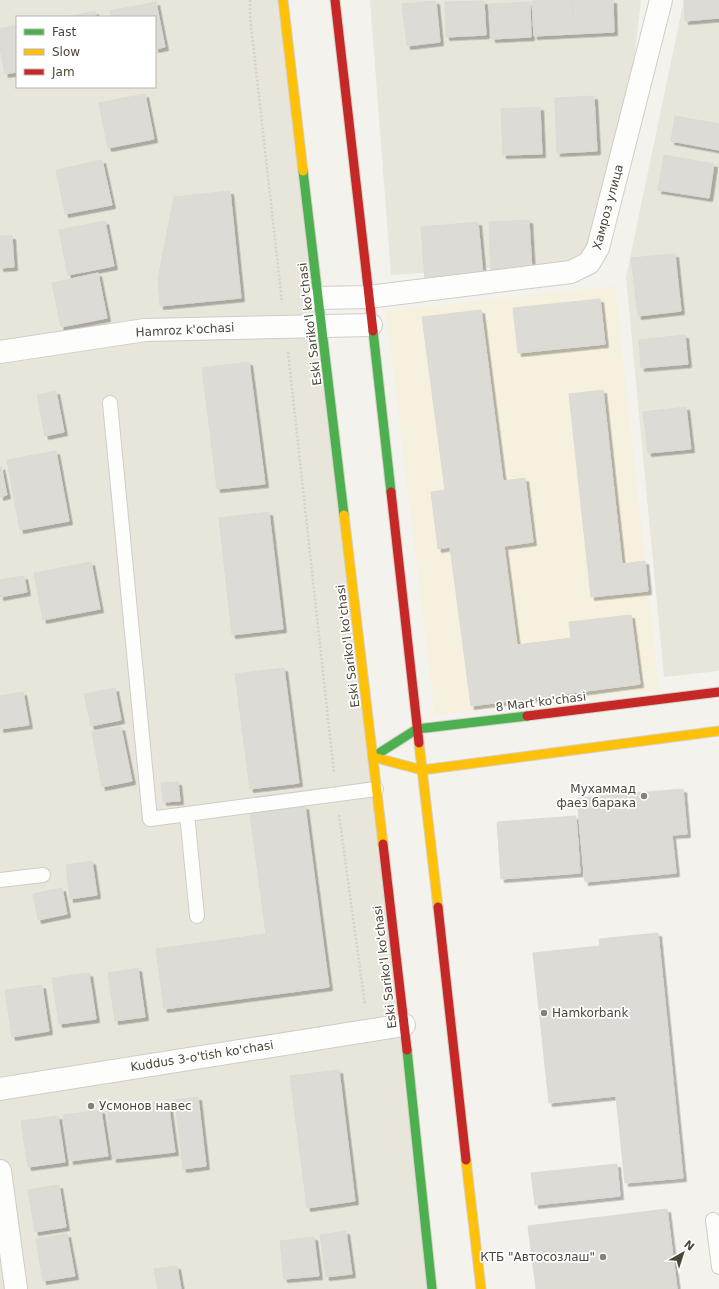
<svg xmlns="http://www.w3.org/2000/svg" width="719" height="1289" font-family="'DejaVu Sans',sans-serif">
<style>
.residential{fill:#e8e5da;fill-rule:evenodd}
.commercial{fill:#f6f0df}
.building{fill:#dddbd5;stroke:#dcdad3;filter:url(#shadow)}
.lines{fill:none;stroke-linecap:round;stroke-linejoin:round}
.lane-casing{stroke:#d0cdc7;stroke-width:16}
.street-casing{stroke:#d0cdc7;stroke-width:24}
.fast-casing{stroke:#d4d1c3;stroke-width:11}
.slow-casing{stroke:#d4d1c3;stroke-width:11}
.jam-casing{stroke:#d4d1c3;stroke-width:11}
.path{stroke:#d3d2cb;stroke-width:2.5;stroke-dasharray:2 2;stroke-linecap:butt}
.lane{stroke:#fdfdfc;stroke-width:14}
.street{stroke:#fdfdfc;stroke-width:22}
.fast{stroke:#4caf50;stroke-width:9}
.slow{stroke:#ffc107;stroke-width:9}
.jam{stroke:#c62828;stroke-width:9}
.poi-dot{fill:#868277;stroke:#fff;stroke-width:1.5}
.labels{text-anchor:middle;stroke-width:3.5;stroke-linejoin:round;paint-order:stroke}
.street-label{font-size:12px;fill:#4c4637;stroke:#fff}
.poi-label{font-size:12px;fill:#4c4637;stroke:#fff;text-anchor:end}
</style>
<defs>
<filter id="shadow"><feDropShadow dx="3.5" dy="3.5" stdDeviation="0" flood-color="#0004"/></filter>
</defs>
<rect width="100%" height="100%" fill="#f3f2ed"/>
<path class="residential" d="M 0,0 L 283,0 L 432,1289 L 0,1289 ZM 17,17 L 155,17 L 155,87 L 17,87 Z
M 370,0 L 641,0 L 626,130 L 581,262 L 391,275 Z
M 684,0 L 719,0 L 719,671 L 664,677 L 626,277 Z"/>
<path class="commercial" d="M 615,286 L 659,690 L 435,715 L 386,311 Z"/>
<path class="building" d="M 572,0 L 574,34 L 534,36 L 532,1 Z
M 573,0 L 613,0 L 614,32 L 574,34 Z
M 684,0 L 719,0 L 719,18 L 685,21 Z
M 436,1 L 440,42 L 407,46 L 402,4 Z
M 484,1 L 486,35 L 446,37 L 445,2 Z
M 156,2 L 165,47 L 155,49 L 155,17 L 111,17 L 110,11 Z
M 530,2 L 531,37 L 492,39 L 489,4 Z
M 95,11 L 96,17 L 66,17 Z
M 17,25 L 17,72 L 5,74 L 0,48 L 0,29 Z
M 145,94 L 154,139 L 108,148 L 99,103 Z
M 594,96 L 597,151 L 557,153 L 555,98 Z
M 540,107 L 542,154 L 503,155 L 501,109 Z
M 675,116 L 719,124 L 719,150 L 671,141 Z
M 664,155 L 714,164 L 709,198 L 658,190 Z
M 102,160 L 112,205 L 65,214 L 56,170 Z
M 230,191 L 241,298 L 160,306 L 158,279 L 174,197 Z
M 529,220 L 532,270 L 491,272 L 489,222 Z
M 105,221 L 114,266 L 68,275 L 59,230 Z
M 478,222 L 483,275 L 425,280 L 421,227 Z
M 0,236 L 12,236 L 14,267 L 0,268 Z
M 675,254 L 681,311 L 638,316 L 631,258 Z
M 98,273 L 107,318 L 61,327 L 52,283 Z
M 600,299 L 605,344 L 518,353 L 513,308 Z
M 481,310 L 503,481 L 525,478 L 533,542 L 504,546 L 517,645 L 571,638 L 569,622 L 631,615 L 640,684 L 471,706 L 450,547 L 438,549 L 431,492 L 445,490 L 422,317 Z
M 685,335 L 688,364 L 641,368 L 639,340 Z
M 249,362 L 265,484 L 217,489 L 202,368 Z
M 603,390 L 622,564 L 645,561 L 648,591 L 591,597 L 569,394 Z
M 56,391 L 64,432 L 45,436 L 37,395 Z
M 686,407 L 691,449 L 648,453 L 643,412 Z
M 56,451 L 69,521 L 20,530 L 7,460 Z
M 1,466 L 7,495 L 0,497 L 0,467 Z
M 269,512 L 283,629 L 232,635 L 219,518 Z
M 91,562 L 100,609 L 43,620 L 34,573 Z
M 24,576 L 27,592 L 0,597 L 0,580 Z
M 284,668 L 299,783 L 250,789 L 235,674 Z
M 115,688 L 121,720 L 91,726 L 84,694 Z
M 23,692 L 29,725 L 0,729 L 0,696 Z
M 121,727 L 132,781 L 102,787 L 92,732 Z
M 178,782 L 180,801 L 163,802 L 161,783 Z
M 683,789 L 687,834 L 672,835 L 676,873 L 585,882 L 577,798 Z
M 305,806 L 329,987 L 164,1009 L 156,949 L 266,934 L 250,813 Z
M 576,816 L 580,873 L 501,879 L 497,822 Z
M 92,861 L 97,895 L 70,899 L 66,865 Z
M 62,888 L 67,914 L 38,920 L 33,894 Z
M 658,933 L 683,1178 L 625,1183 L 616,1096 L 549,1103 L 533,953 L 600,946 L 599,939 Z
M 138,968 L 145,1017 L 115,1021 L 108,973 Z
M 89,973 L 96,1019 L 59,1024 L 52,978 Z
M 42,985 L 49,1031 L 12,1037 L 5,990 Z
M 339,1070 L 355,1201 L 307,1208 L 290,1076 Z
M 198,1097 L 206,1166 L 183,1169 L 175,1100 Z
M 168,1101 L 175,1152 L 113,1159 L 107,1109 Z
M 101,1110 L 108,1156 L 70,1161 L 63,1115 Z
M 58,1116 L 65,1162 L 28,1167 L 21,1121 Z
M 617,1164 L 620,1196 L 535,1205 L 531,1173 Z
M 59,1185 L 66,1227 L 35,1232 L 28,1190 Z
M 667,1209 L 677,1289 L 536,1289 L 528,1226 Z
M 346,1231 L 352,1274 L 326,1277 L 320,1235 Z
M 67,1234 L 75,1276 L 43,1281 L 36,1239 Z
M 314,1237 L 319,1276 L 284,1279 L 280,1241 Z
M 177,1266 L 181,1289 L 158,1289 L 154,1269 Z"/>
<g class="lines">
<defs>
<path id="lane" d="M 110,403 L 150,819 L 376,789
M 187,814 L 197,916
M 0,880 L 43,875
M 713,1220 L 719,1267"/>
<path id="street" d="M 319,298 L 368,297 L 571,272 L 589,263 L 598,248 L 661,0
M 0,352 L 145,330 L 371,325
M 0,1089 L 404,1025
M 0,1171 L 16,1289"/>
<path id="fast" d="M 303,171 L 344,515
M 373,331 L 391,492
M 373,757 L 417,729 L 527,716
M 407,1050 L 432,1289"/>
<path id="slow" d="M 283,0 L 303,171
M 344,515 L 383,844
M 419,743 L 438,907
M 373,757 L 422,770 L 719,731
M 466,1160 L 481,1289"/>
<path id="jam" d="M 335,0 L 373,331
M 391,492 L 419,743
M 527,716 L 719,692
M 383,844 L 407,1050
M 438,907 L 466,1160"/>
</defs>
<use href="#lane" class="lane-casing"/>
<use href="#street" class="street-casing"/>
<use href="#fast" class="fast-casing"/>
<use href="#slow" class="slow-casing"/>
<use href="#jam" class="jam-casing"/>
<path class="path" d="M 250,0 L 250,16 L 282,302
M 288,352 L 334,773
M 339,815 L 365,1005"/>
<use href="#lane" class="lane"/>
<use href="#street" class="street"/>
<use href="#fast" class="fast"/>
<use href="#slow" class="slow"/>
<use href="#jam" class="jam"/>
</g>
<g class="poi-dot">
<circle cx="644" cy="796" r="4"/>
<circle cx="544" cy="1013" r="4"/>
<circle cx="91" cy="1106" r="4"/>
<circle cx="603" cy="1257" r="4"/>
</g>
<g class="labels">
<g class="street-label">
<text transform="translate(608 207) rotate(-75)" y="4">Хамроз улица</text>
<text transform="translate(310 324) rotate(-97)" y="4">Eski Sariko'l ko'chasi</text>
<text transform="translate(185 330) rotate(-3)" y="4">Hamroz k'ochasi</text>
<text transform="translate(348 646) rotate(-97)" y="4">Eski Sariko'l ko'chasi</text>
<text transform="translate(541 702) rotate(-7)" y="4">8 Mart ko'chasi</text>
<text transform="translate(385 967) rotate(-97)" y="4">Eski Sariko'l ko'chasi</text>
<text transform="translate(202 1056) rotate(-9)" y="4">Kuddus 3-o'tish ko'chasi</text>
</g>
<g class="poi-label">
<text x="636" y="793">Мухаммад<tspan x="636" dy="14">фаез барака</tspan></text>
<text x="552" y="1017" text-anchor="start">Hamkorbank</text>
<text x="99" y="1110" text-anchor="start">Усмонов навес</text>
<text x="595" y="1261">КТБ "Автосозлаш"</text>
</g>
</g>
<rect x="16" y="16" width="140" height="72" fill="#ffffff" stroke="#b7b5af"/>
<rect x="24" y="29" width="20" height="6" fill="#4caf50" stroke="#b7b5af"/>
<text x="52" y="36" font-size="12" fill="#4c4637">Fast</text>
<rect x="24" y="49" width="20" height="6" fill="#ffc107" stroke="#b7b5af"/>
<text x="52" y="56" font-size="12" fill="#4c4637">Slow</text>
<rect x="24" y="69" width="20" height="6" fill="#c62828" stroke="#b7b5af"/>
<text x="52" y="76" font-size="12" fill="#4c4637">Jam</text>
<g transform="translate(683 1253) rotate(39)" stroke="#ffffff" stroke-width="3" paint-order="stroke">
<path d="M0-3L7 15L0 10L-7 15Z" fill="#4c4637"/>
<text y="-6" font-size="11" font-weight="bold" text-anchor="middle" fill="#4c4637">N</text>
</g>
</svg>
